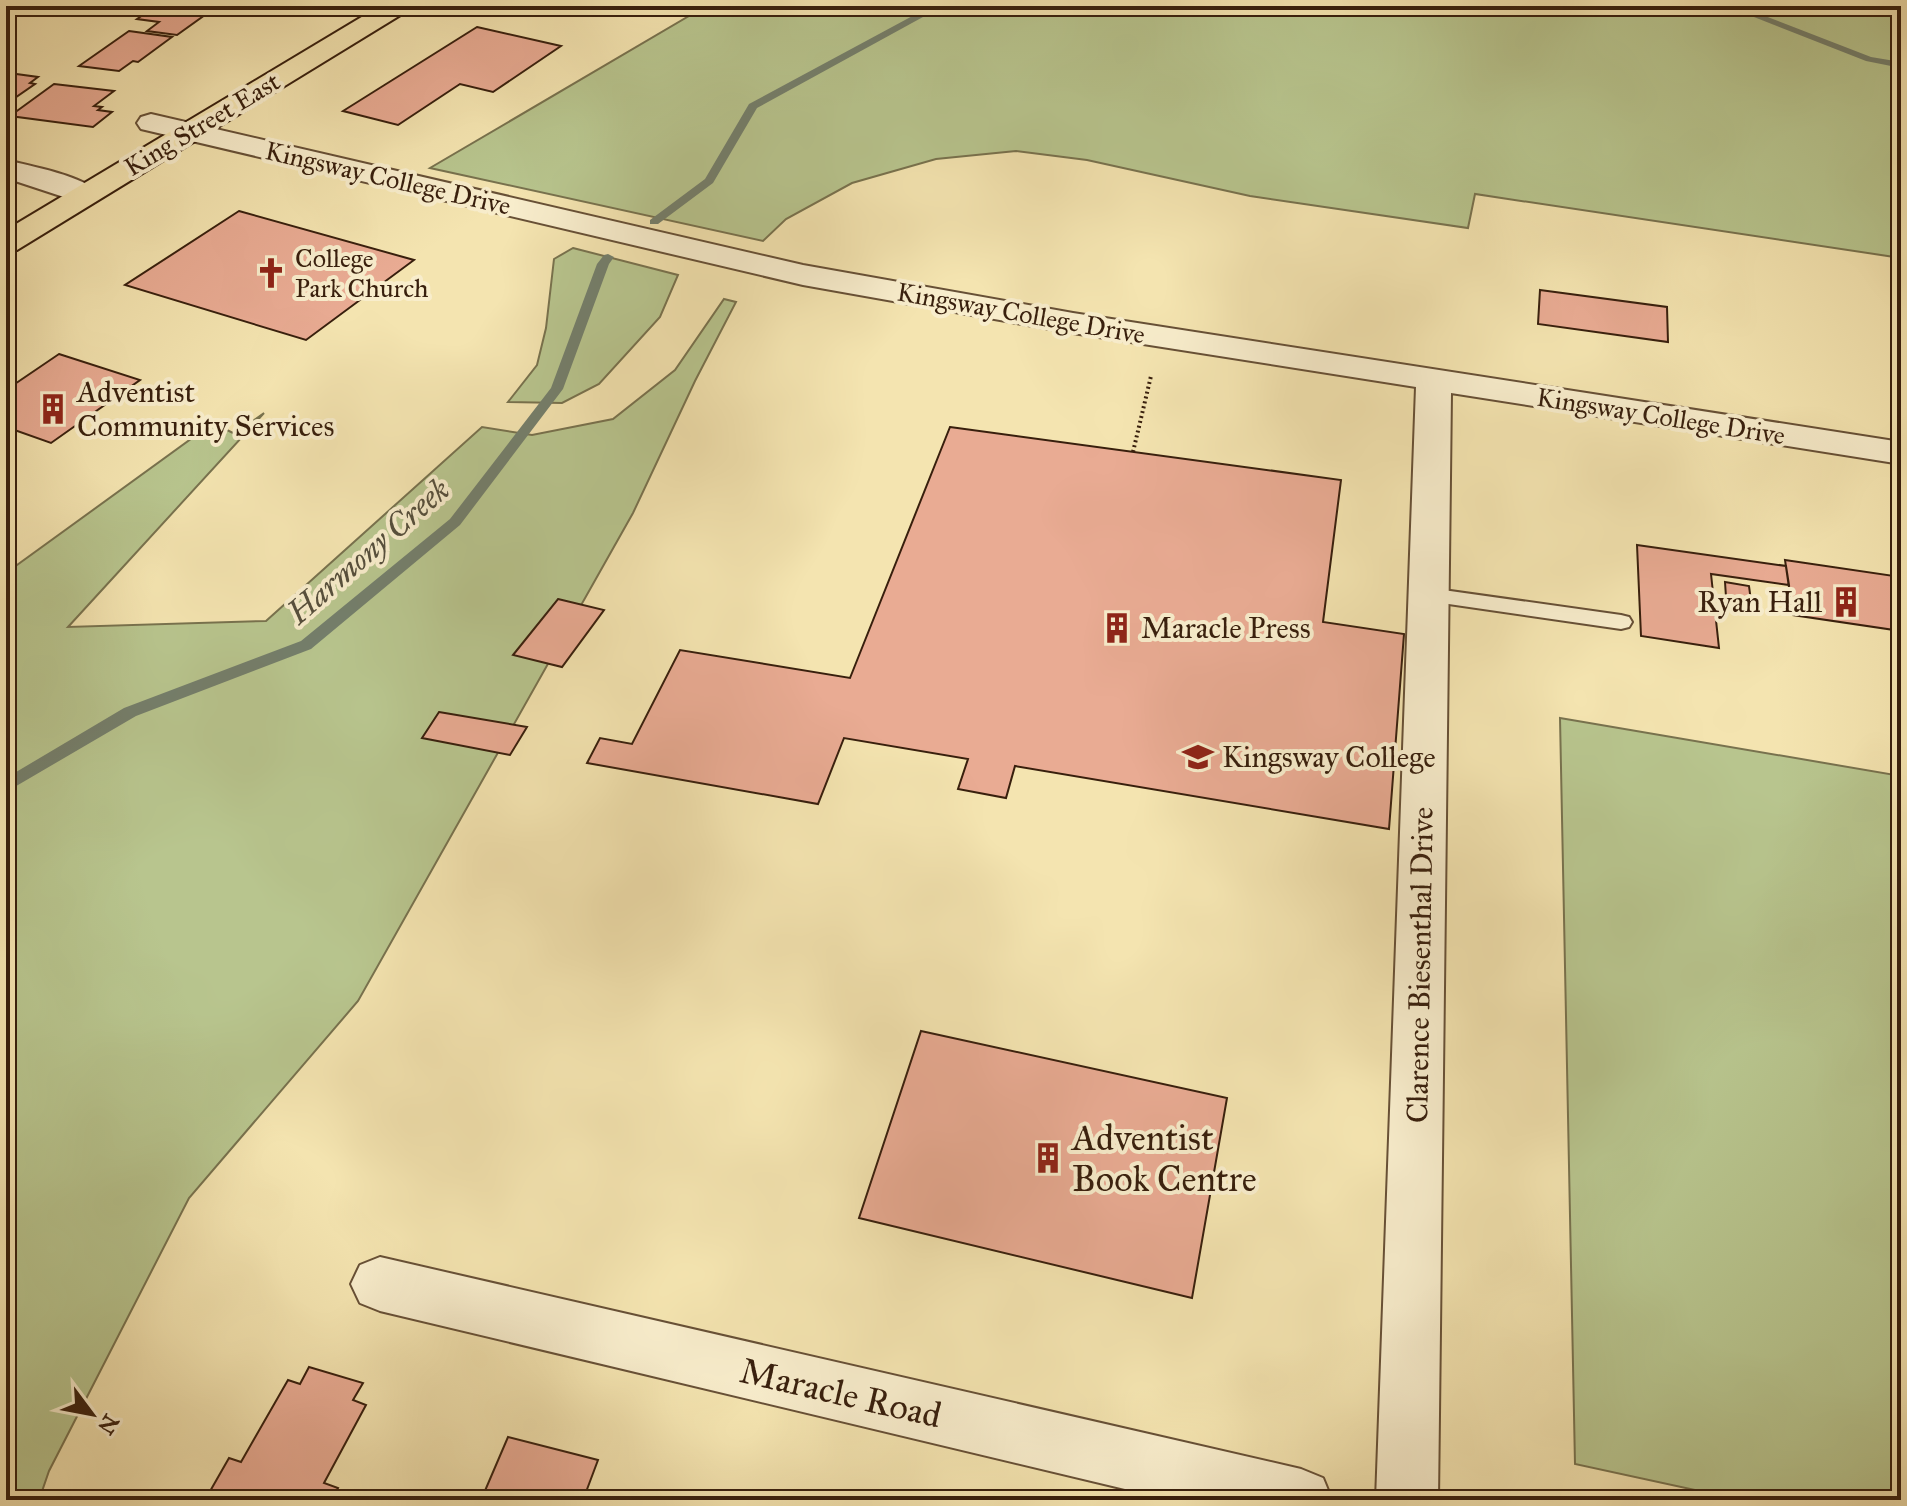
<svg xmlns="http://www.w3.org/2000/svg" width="1907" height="1506" font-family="'IM FELL Great Primer',serif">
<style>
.green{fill:#b8c58e;stroke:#78724e;stroke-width:2}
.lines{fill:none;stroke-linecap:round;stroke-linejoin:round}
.stream{fill:#747f6c;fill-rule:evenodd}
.building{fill:#e9ab93;stroke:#381f0d;stroke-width:2}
.lane-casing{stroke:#675036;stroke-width:4}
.street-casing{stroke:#675036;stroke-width:4}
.primary-casing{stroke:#381f0d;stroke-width:4}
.path{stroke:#381f0d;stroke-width:4;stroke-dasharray:2 3;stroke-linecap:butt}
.lane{fill:#f8edcc;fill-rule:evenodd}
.street{fill:#f8edcc;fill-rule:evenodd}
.primary{fill:#f4e4b0;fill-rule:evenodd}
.labels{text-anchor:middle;stroke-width:8;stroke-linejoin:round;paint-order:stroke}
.far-street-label{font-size:26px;fill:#381f0d;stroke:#f8edcc}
.far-poi-label{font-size:26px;fill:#381f0d;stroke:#f8edcc;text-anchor:start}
.poi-label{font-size:30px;fill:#381f0d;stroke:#f8edcc;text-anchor:start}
.street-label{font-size:30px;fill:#381f0d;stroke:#f8edcc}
.water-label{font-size:32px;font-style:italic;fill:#564f3c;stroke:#f8edcc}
.near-poi-label{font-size:36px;fill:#381f0d;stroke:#f8edcc;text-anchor:start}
.near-street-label{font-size:36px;fill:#381f0d;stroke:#f8edcc}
</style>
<rect width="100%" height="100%" fill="#f4e4b0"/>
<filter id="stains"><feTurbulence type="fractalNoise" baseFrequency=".0025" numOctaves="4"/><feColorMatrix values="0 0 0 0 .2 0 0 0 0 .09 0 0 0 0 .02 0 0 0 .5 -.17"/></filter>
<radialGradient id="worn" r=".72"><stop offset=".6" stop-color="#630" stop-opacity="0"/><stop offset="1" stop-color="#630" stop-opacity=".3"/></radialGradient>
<path class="green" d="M 706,6 L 1901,6 L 1901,258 L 1475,194 L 1468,228 L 1250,196 L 1087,160 L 1016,151 L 936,159 L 852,183 L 786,219 L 763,241 L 430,168 Z
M 573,248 L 678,275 L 660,317 L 599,384 L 562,403 L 508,402 L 537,365 L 546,328 L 554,259 Z
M 724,299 L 736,302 L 695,381 L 633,513 L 358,1001 L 189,1198 L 49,1471 L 39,1500 L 6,1500 L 6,573 L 213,423 L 235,434 L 264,413 L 68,627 L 266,621 L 482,427 L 532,435 L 613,419 L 675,370 Z
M 1560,718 L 1901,776 L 1901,1500 L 1741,1500 L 1575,1464 Z"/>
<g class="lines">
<path class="stream" d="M 931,6 L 943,6 L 757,108 L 713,183 L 658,224 L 650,224 L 650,220 L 705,179 L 749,104 Z
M 1726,6 L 1739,6 L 1871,57 L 1901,62 L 1901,68 L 1866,61 Z
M 608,254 L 614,257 L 609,264 L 563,389 L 460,525 L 311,649 L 136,716 L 6,792 L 6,778 L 124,708 L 301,641 L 450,519 L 551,388 L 597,264 L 604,255 Z"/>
</g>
<path class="building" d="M 156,6 L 210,6 L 216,7 L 177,35 L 147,31 L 159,22 L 137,19 Z
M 477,27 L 561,46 L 493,92 L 460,84 L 398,125 L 343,111 Z
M 129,31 L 172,37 L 138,62 L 133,61 L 119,71 L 79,66 Z
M 9,73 L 38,77 L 30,83 L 35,84 L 6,104 L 6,75 Z
M 54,84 L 114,91 L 94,106 L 102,107 L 98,110 L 112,112 L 93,127 L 10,116 Z
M 239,211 L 414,260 L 306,340 L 125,285 Z
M 1540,290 L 1667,307 L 1668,342 L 1538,324 Z
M 59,354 L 140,380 L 51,443 L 6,427 L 6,390 Z
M 950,427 L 1341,480 L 1323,622 L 1404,634 L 1389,829 L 1015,766 L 1006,798 L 958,789 L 968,759 L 844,738 L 818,804 L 587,763 L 600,738 L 632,744 L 680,650 L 850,678 Z
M 1637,545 L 1786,566 L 1789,585 L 1711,574 L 1719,648 L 1641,636 Z
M 1785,560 L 1901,577 L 1901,631 L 1793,615 Z
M 1725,582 L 1749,586 L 1751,601 L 1726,597 Z
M 558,599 L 604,610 L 562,667 L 513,655 Z
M 439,712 L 527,727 L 510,755 L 422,738 Z
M 921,1031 L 1227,1098 L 1192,1298 L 859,1218 Z
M 309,1367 L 363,1383 L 353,1400 L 366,1405 L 324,1483 L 338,1488 L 331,1500 L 205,1500 L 229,1458 L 241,1462 L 288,1380 L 300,1384 Z
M 508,1437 L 598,1460 L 583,1500 L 481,1500 Z"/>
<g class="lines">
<defs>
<path id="lane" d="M 1429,588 L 1621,615 L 1629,617 L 1632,622 L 1629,627 L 1621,629 L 1421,600 L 1418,595 L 1421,590 Z"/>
<path id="street" d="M 151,114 L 803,265 L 1073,313 L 1901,442 L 1901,464 L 1451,393 L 1438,1500 L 1376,1500 L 1416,387 L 1073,333 L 803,285 L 141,129 L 137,123 L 141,117 Z
M 6,160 C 29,166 87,176 100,195 L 96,201 L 85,204 L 6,178 Z
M 380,1257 L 1301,1469 L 1323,1478 L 1332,1500 L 1171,1500 L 380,1311 L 360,1303 L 351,1284 L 360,1265 Z"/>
<path id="primary" d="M 380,6 L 411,6 L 407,11 L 17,250 L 6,252 L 6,230 Z"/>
</defs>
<use href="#lane" class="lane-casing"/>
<use href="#street" class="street-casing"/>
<use href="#primary" class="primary-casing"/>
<path class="path" d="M 1133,452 L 1151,376"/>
<use href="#lane" class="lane"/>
<use href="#street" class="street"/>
<use href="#primary" class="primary"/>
</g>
<defs>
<symbol id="church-bare" viewBox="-9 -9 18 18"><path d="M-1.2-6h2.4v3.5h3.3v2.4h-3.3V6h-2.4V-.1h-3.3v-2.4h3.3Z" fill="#8f2418" stroke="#f8edcc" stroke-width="2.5" paint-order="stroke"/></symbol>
<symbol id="building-bare" viewBox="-9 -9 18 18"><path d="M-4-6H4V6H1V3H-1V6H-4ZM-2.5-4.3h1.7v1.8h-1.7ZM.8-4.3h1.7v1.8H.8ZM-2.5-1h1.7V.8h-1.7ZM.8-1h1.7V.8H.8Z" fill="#8f2418" stroke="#f8edcc" stroke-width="2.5" paint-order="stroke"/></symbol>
<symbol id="school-bare" viewBox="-9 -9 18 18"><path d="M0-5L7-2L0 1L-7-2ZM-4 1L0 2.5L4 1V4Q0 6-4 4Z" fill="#8f2418" stroke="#f8edcc" stroke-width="2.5" paint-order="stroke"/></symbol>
</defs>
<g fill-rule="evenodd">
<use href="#church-bare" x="249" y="251" width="44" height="44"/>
<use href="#building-bare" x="31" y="387" width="44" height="44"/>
<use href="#building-bare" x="1824" y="580" width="44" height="44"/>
<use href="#building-bare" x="1095" y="606" width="44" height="44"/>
<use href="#school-bare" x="1176" y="735" width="44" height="44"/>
<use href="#building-bare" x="1026" y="1136" width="44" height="44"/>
</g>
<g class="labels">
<g class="far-street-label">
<text transform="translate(202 124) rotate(-31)" y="9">King Street East</text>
<text transform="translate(388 178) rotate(13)" y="9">Kingsway College Drive</text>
<text transform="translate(1021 313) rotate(10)" y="9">Kingsway College Drive</text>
<text transform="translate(1661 416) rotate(9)" y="9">Kingsway College Drive</text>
</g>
<g class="far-poi-label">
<text x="295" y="267">College<tspan x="295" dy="30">Park Church</tspan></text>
</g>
<g class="poi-label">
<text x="77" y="402">Adventist<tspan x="77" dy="34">Community Services</tspan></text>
<text x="1822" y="612" text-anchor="end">Ryan Hall</text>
<text x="1141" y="638">Maracle Press</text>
<text x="1222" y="767">Kingsway College</text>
</g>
<g class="street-label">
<text transform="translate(1420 965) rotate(-89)" y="10">Clarence Biesenthal Drive</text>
</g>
<g class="water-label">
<text transform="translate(368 551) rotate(-41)" y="11">Harmony Creek</text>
</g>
<g class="near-poi-label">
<text x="1072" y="1150">Adventist<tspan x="1072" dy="41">Book Centre</tspan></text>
</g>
<g class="near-street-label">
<text transform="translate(841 1392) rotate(13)" y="13">Maracle Road</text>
</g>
</g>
<rect width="1907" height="1506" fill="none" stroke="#f4e4b0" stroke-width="32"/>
<rect x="8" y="8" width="1891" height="1490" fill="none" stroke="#381f0d" stroke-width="4"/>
<rect x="16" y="16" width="1875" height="1474" fill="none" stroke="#381f0d" stroke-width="2"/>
<g transform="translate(92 1414) rotate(122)" stroke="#f8edcc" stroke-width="6" paint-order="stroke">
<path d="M0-6L14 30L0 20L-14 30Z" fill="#381f0d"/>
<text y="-12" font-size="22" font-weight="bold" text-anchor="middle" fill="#381f0d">N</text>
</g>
<rect width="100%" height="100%" filter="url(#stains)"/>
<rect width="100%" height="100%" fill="url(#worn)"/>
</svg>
